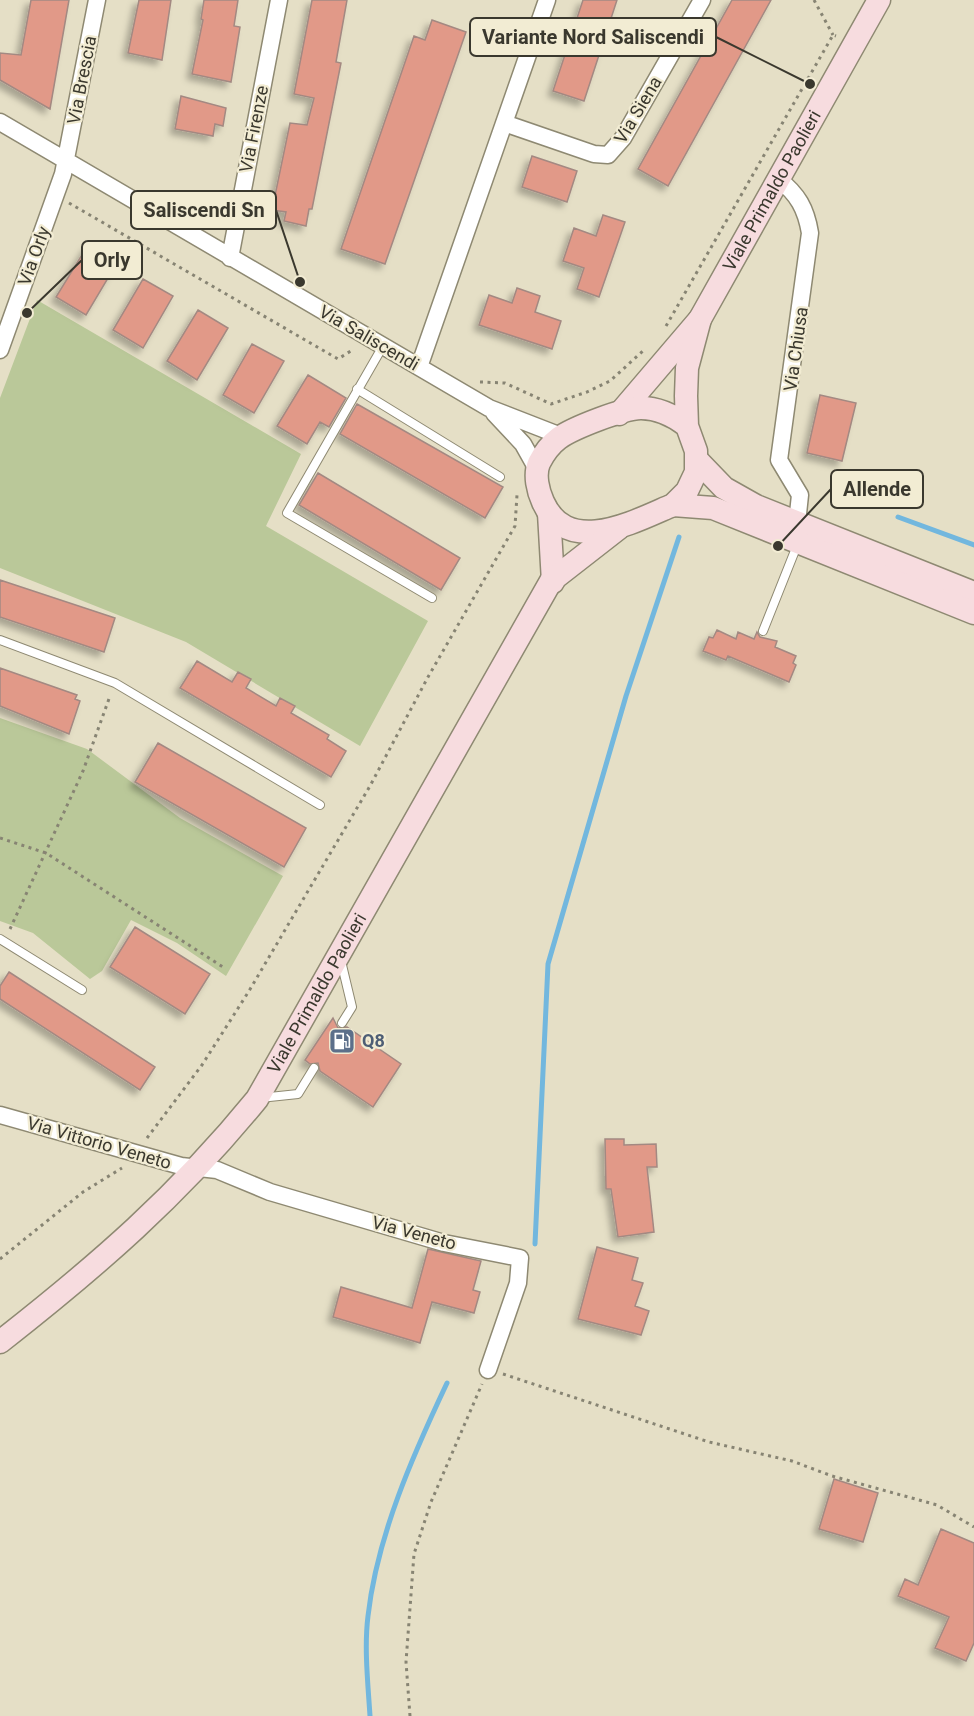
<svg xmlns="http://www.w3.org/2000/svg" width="974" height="1716" font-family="Roboto,sans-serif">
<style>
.green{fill:#bac899}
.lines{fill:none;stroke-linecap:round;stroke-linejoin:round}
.stream{stroke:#72b7de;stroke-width:5}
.building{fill:#e19988;stroke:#a38982;stroke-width:1.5;filter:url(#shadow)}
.service-casing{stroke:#8e8972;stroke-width:10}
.minor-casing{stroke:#8e8972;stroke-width:19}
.secondary-casing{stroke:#8e8972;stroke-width:25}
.path{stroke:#878473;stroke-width:3;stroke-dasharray:3 4.5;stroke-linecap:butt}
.service{stroke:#fff;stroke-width:8}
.minor{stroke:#fff;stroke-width:16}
.secondary{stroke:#f7dcdf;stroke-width:22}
.labels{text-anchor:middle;stroke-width:4.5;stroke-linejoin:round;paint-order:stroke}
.street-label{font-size:18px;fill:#3a382e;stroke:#f2ecd3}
.service-label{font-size:18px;font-weight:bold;fill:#4e5e75;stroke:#f2ecd3;text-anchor:start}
.leader{fill:none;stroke:#3a382e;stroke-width:2}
.callout-dot{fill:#3a382e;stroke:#f2ecd3;stroke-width:2}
.callout{fill:#f2ecd3;stroke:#3a382e;stroke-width:2}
.callout-label{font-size:20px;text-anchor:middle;font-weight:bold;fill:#3a382e}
</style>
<defs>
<filter id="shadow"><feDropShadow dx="-5" dy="5" stdDeviation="3" flood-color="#0004"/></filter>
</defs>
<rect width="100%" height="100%" fill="#e5dfc6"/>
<path class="green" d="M 37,300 L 301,454 L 266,526 L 428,621 L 360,746 L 186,642 L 0,568 L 0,398 Z
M 0,718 L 87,749 L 180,818 L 283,876 L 226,976 L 177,943 L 131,920 L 102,971 L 90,979 L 33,933 L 0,921 Z"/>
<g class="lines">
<path class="stream" d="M 898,517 L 974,545
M 535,1244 L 548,964 L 626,696 L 679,537
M 370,1716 C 368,1684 364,1648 368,1616 C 377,1536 413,1455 447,1383"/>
</g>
<path class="building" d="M 31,0 L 69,0 L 50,109 L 0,80 L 0,53 L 21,55 Z
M 139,0 L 171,0 L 162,60 L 128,53 Z
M 204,0 L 238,0 L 234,26 L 240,27 L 231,82 L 192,74 L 203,20 L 201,19 Z
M 312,0 L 347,0 L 336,62 L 341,63 L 312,209 L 309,209 L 306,226 L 284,221 L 286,212 L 272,210 L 290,123 L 307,125 L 314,98 L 294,94 Z
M 583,0 L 617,0 L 584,101 L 553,91 Z
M 732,0 L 771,0 L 668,186 L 638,169 Z
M 432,20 L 466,32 L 385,264 L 341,249 L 414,36 L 425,40 Z
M 181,96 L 226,108 L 223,126 L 215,124 L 213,136 L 175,129 Z
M 532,156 L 577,171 L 567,202 L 522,187 Z
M 603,215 L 625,222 L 599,297 L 577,289 L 584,268 L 563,261 L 574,228 L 596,236 Z
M 88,245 L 117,263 L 86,315 L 56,297 Z
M 143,279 L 173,296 L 143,348 L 113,330 Z
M 517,288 L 540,296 L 535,312 L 561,321 L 552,349 L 479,325 L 489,295 L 512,303 Z
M 198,310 L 228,328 L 197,380 L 167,361 Z
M 252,344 L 284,361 L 254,413 L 223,395 Z
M 308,375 L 346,398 L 329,427 L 320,422 L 307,444 L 277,426 Z
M 820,395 L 856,403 L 842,461 L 807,453 Z
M 357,404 L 503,487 L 485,518 L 340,434 Z
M 318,473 L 460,558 L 441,590 L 299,505 Z
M 0,580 L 115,618 L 104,652 L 0,617 Z
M 717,630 L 736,639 L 738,632 L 754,639 L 757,632 L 760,637 L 777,641 L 775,647 L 796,656 L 793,663 L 796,665 L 789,682 L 728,656 L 726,660 L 703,651 L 709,637 L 713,638 Z
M 197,661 L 232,682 L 238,672 L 251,679 L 246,688 L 276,706 L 280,698 L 295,706 L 291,713 L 329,735 L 327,739 L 346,751 L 331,777 L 180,688 Z
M 0,668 L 77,695 L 75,699 L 80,701 L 69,734 L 0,706 Z
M 158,743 L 306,828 L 284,867 L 135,782 Z
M 135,927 L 210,974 L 185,1014 L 110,967 Z
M 9,972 L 155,1067 L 140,1090 L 0,999 L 0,986 Z
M 333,1018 L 338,1028 L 347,1027 L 401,1064 L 373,1107 L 320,1071 L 318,1063 L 310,1064 L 305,1060 Z
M 605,1139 L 624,1139 L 624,1145 L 656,1144 L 657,1167 L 647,1167 L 654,1232 L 618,1237 L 611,1189 L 606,1189 Z
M 597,1247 L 638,1258 L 632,1280 L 643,1283 L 635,1306 L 649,1311 L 641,1335 L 578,1319 Z
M 428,1249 L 481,1261 L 473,1290 L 480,1292 L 474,1313 L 432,1302 L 420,1343 L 333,1317 L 341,1287 L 412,1308 Z
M 834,1479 L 878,1493 L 863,1542 L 819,1529 Z
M 941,1529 L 974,1543 L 974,1643 L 966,1661 L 935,1648 L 949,1617 L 898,1596 L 905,1579 L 918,1585 Z"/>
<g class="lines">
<defs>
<path id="service" d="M 383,346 L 287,513 L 432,598
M 357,389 L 500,477
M 763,631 L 798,543
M 0,640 L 115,683 L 320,805
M 0,939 L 82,990
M 341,961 L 352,1007 L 342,1023
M 260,1098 L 298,1094 L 314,1068"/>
<path id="minor" d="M 0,122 L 489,408 L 561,436
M 504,123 L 594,154 L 608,155 L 623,138 L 702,0
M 778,179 C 798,194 806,209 810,233 L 779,460 L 800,495 L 797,523
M 230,258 L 279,0
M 0,350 L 63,174 L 97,0
M 419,367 L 547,0
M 494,413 L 523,444 L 537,469
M 0,1115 L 181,1166 L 217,1170 L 270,1192 L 444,1243 L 520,1258 L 518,1283 L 488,1370"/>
<g id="secondary">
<path id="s1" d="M 619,414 L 700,319 L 879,0"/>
<path d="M 687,426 C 673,415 659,408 641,408 C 624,408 573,428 559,438 C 551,444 544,453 539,463 C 534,475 538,491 543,502 C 568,558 635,521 673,505 L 687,491 L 696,472 L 696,451 L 687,426 L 686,396 L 687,368 L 700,319"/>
<path d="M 697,460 L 724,488 L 756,506 L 974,593"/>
<path d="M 673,505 L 713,508 L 974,613"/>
<path d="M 549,513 L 553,582"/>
<path id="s2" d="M 0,1342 C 97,1266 179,1195 257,1099 L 551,581 L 619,528"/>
</g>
</defs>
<use href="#service" class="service-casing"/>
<use href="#minor" class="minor-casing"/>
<use href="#secondary" class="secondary-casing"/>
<path class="path" d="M 814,0 L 833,35
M 69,203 L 338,359 L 354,349
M 666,326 L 833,35 L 836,36
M 480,382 L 505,383 L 551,404 L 587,392 L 610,381 L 644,350
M 0,838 L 46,853 L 226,969
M 10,929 L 83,771 L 110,696
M 147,1138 L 202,1065 L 249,991 L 370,786 L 428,677 L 515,526 L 517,495
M 0,1259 L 83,1192 L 122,1168
M 503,1374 L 709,1442 L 792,1461 L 832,1476 L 937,1505 L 974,1527
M 410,1716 L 406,1662 L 414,1554 L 431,1502 L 482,1384"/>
<use href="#service" class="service"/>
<use href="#minor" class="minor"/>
<use href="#secondary" class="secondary"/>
</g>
<defs>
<symbol id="fuel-square" viewBox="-11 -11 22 22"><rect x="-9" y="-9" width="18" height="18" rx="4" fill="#5c6f8a" stroke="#f2ecd3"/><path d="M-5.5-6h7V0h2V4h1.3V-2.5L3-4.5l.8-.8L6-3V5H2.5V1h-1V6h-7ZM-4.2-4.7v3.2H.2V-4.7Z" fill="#fff"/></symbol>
</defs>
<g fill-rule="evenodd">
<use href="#fuel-square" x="327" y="1026" width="30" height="30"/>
</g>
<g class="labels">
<g class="street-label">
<text transform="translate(82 80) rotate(-79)" y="6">Via Brescia</text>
<text transform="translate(638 110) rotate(-59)" y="6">Via Siena</text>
<text transform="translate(254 129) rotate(-79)" y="6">Via Firenze</text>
<text dy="6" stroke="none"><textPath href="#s1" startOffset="272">Viale Primaldo Paolieri</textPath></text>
<text transform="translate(34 256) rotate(-70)" y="6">Via Orly</text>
<text transform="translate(369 338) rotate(30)" y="6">Via Saliscendi</text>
<text transform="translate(796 349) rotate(-82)" y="6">Via Chiusa</text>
<text dy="6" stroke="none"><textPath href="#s2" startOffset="476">Viale Primaldo Paolieri</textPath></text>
<text transform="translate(99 1143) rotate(16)" y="6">Via Vittorio Veneto</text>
<text transform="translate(414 1233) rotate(15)" y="6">Via Veneto</text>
</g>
<g class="service-label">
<text x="362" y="1047">Q8</text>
</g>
</g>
<path class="leader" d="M810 84L716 37M300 282L276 210M27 313L82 260M778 546L831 489"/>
<g class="callout-dot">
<circle cx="810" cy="84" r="6"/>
<circle cx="300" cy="282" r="6"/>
<circle cx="27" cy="313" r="6"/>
<circle cx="778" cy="546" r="6"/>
</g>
<g class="callout">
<rect x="470" y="18" width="246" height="38" rx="6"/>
<rect x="131" y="191" width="145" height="38" rx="6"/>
<rect x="82" y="241" width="60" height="38" rx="6"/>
<rect x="831" y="470" width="92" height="38" rx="6"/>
</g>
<g class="callout-label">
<text x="593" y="44">Variante Nord Saliscendi</text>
<text x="204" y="217">Saliscendi Sn</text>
<text x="112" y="267">Orly</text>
<text x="877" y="496">Allende</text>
</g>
</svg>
